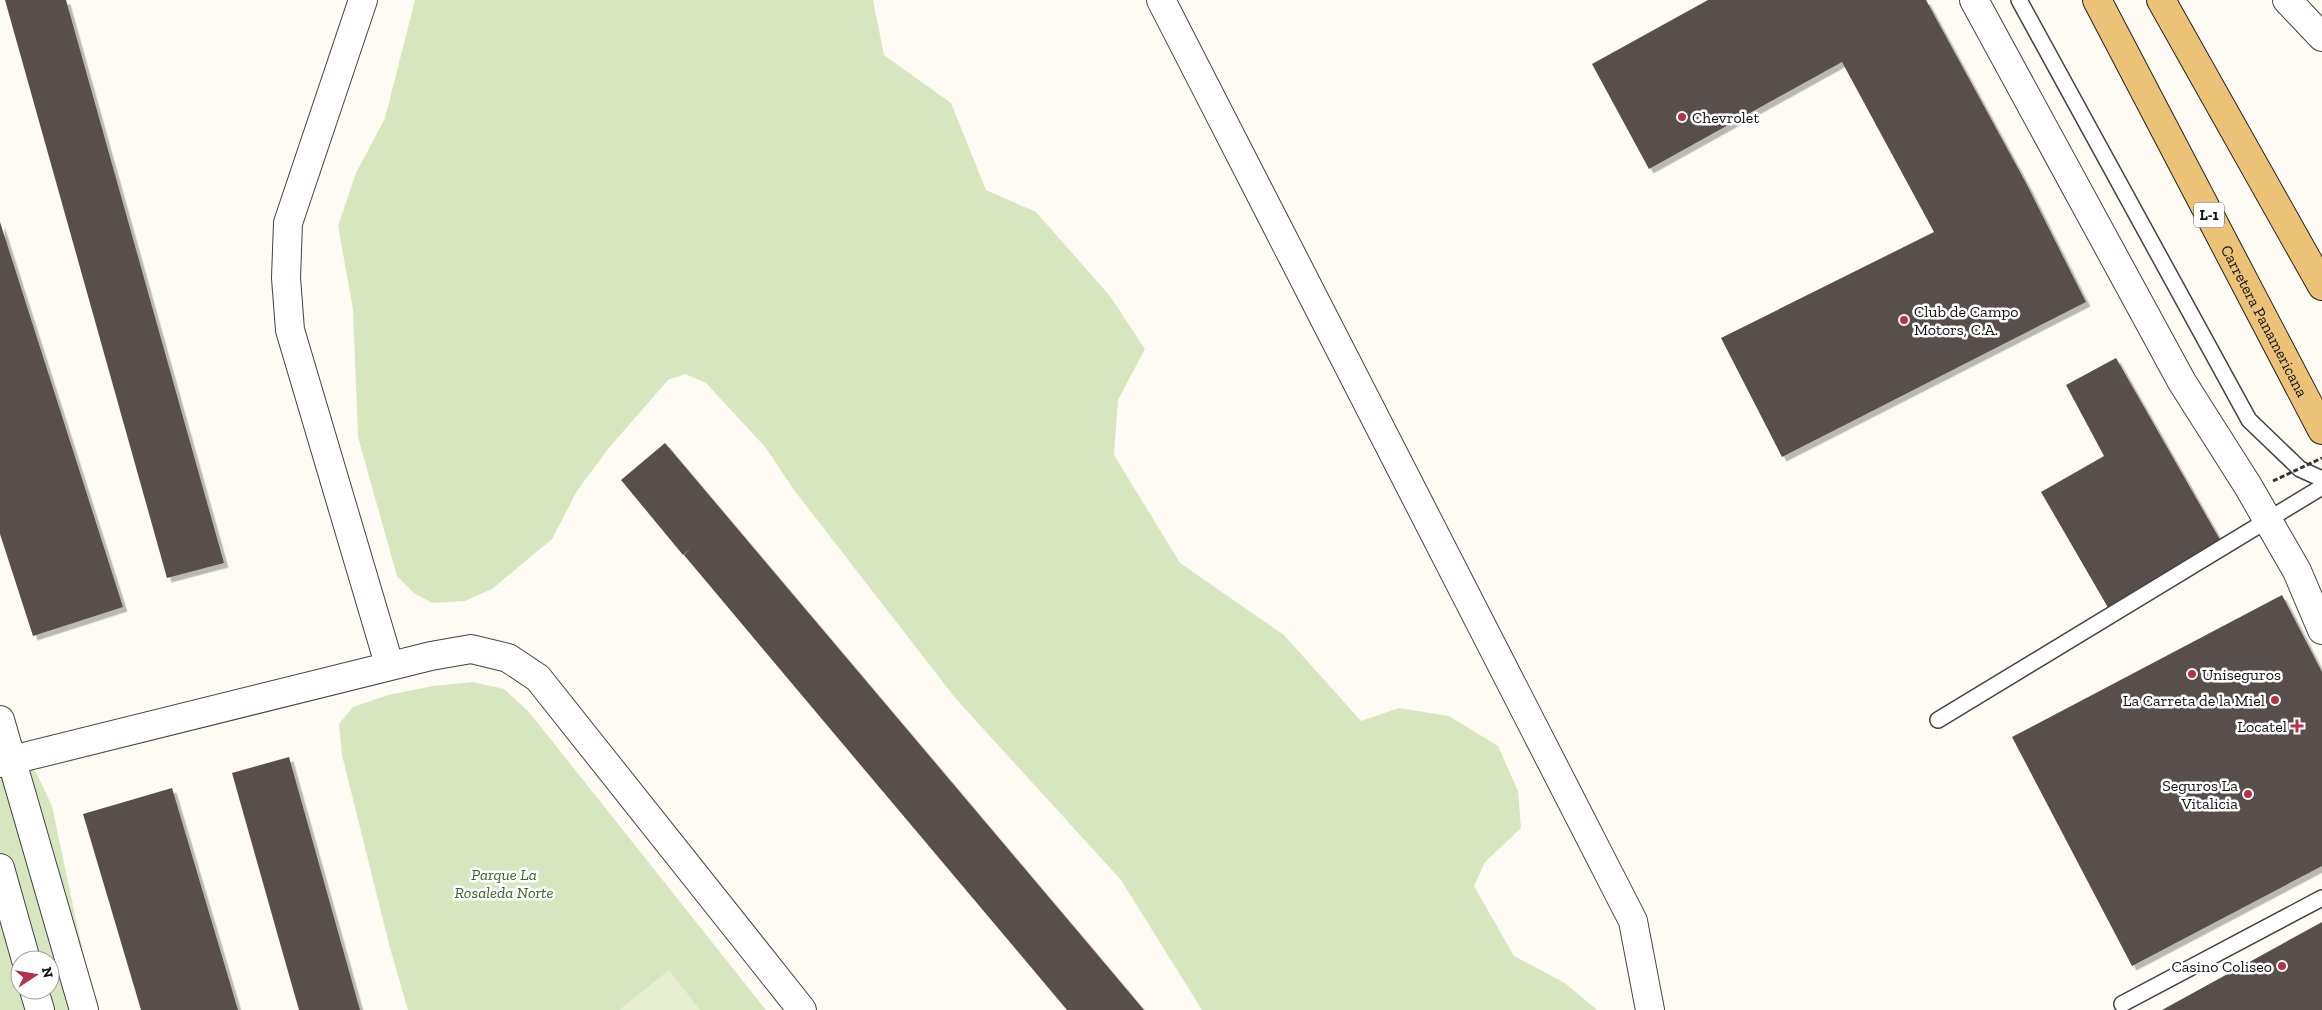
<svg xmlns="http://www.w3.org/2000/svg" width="2322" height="1010" font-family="'Zilla Slab',serif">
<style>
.green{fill:#d8e6c0;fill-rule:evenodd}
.pitch{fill:#e7eed1}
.building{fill:#58504d;filter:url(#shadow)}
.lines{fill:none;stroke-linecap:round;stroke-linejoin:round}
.lane-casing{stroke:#434343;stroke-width:18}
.street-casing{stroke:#434343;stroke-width:30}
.primary-casing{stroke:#212121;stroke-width:30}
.lane{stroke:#fff;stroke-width:15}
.street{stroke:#fff;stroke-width:28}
.primary{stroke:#ecc376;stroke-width:28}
.path-bridge{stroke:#323232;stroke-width:3;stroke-dasharray:5 2.5;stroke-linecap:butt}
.poi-dot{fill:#b53347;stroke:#fff;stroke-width:2}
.labels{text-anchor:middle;stroke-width:5;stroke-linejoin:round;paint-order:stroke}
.shield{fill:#fff;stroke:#585858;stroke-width:1}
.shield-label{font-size:15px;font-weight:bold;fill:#101010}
.poi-label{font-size:16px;fill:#101010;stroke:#fff;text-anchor:end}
.street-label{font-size:16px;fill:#101010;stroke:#fff}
.park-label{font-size:16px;font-style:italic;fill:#386325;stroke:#fff}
</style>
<defs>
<filter id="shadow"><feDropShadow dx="4.5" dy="4.5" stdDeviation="0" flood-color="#0004"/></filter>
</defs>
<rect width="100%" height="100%" fill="#fefbf4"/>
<path class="green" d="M 415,0 L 873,0 L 884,55 L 951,103 L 986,190 L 1036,212 L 1110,296 L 1145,349 L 1118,400 L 1114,455 L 1180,563 L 1284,635 L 1361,721 L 1399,708 L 1449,716 L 1498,746 L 1518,791 L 1521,828 L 1485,862 L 1474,886 L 1514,956 L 1565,983 L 1597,1010 L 1202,1010 L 1121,880 L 956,699 L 794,490 L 766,448 L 706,383 L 685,374 L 668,380 L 608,449 L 577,491 L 552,539 L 492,589 L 465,601 L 432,603 L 414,593 L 397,576 L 358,437 L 353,309 L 338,226 L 356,173 L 385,118 Z
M 473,682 L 504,689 L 529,712 L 766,1010 L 408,1010 L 390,948 L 342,755 L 339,724 L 353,707 L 388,695 L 433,686 Z
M 0,749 L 36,772 L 52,806 L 95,1010 L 0,1010 ZM 20,960 L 50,960 L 50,990 L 20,990 Z"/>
<path class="pitch" d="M 669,970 L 700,1010 L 619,1010 Z"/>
<path class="building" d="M 5,0 L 66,0 L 224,563 L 167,578 Z
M 1708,0 L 1926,0 L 2026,183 L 2086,302 L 1782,457 L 1721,338 L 1934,232 L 1842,62 L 1649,169 L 1592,64 Z
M 0,222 L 123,607 L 33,636 L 0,534 Z
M 2116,358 L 2223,545 L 2110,611 L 2041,492 L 2104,456 L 2066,385 Z
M 665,443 L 1107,966 L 1144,1010 L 1067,1010 L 810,705 L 684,555 L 690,549 L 683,555 L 621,480 Z
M 2282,595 L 2322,672 L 2322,866 L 2132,966 L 2012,737 Z
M 289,757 L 342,946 L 360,1010 L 299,1010 L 285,961 L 232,773 Z
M 172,788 L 238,1010 L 141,1010 L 83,814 Z
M 2322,922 L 2322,1010 L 2162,1010 Z"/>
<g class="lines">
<defs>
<path id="lane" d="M 2019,0 L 2249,420 L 2300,469 L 2322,479
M 1938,720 L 2322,487
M 2122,1004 L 2322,898"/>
<path id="street" d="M 363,0 L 288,223 L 286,278 L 290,330 L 389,664
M 1161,0 L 1633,921 L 1650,1010
M 1974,0 L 2182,382 L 2248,486 L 2297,571 L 2322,630
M 2287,0 L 2322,37
M 0,720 L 84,1010
M 0,763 L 431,656 L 471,649 L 508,658 L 538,678 L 802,1010
M 0,868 L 26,960
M 34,990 L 40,1010"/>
<g id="primary">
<path id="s1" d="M 2097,0 L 2322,430"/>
<path d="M 2161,0 L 2322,286"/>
</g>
</defs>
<use href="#lane" class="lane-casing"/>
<use href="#street" class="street-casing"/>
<use href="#primary" class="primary-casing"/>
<use href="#lane" class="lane"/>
<use href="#street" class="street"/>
<use href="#primary" class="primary"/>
<path class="path-bridge" d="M 2273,481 L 2322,458"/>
</g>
<g class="poi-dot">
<circle cx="1682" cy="117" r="5"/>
<circle cx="1904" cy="320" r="5"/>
<circle cx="2192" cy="674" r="5"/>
<circle cx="2275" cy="700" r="5"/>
<path d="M2294.5 718.5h5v5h5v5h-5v5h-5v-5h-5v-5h5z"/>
<circle cx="2248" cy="794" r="5"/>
<circle cx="2282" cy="966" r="5"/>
</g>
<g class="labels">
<rect class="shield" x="2194" y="202.5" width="30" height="25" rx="4"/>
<g class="shield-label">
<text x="2209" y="220">L-1</text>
</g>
<g class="poi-label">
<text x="1692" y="123" text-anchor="start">Chevrolet</text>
<text x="1914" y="317" text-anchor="start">Club de Campo<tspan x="1914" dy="18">Motors, C.A.</tspan></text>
<text x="2202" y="680" text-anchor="start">Uniseguros</text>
<text x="2265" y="706">La Carreta de la Miel</text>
<text x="2287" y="732">Locatel</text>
<text x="2238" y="791">Seguros La<tspan x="2238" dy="18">Vitalicia</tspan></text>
<text x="2272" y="972">Casino Coliseo</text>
</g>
<g class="street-label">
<text dy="6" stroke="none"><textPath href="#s1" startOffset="362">Carretera Panamericana</textPath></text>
</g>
<g class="park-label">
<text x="504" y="880">Parque La<tspan x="504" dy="18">Rosaleda Norte</tspan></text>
</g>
</g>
<g transform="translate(35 975) rotate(78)"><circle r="24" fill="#ffffff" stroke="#9f9f9f"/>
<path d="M0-4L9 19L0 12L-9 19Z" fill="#b53347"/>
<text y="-8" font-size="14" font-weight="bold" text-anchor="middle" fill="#101010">N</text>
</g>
</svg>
